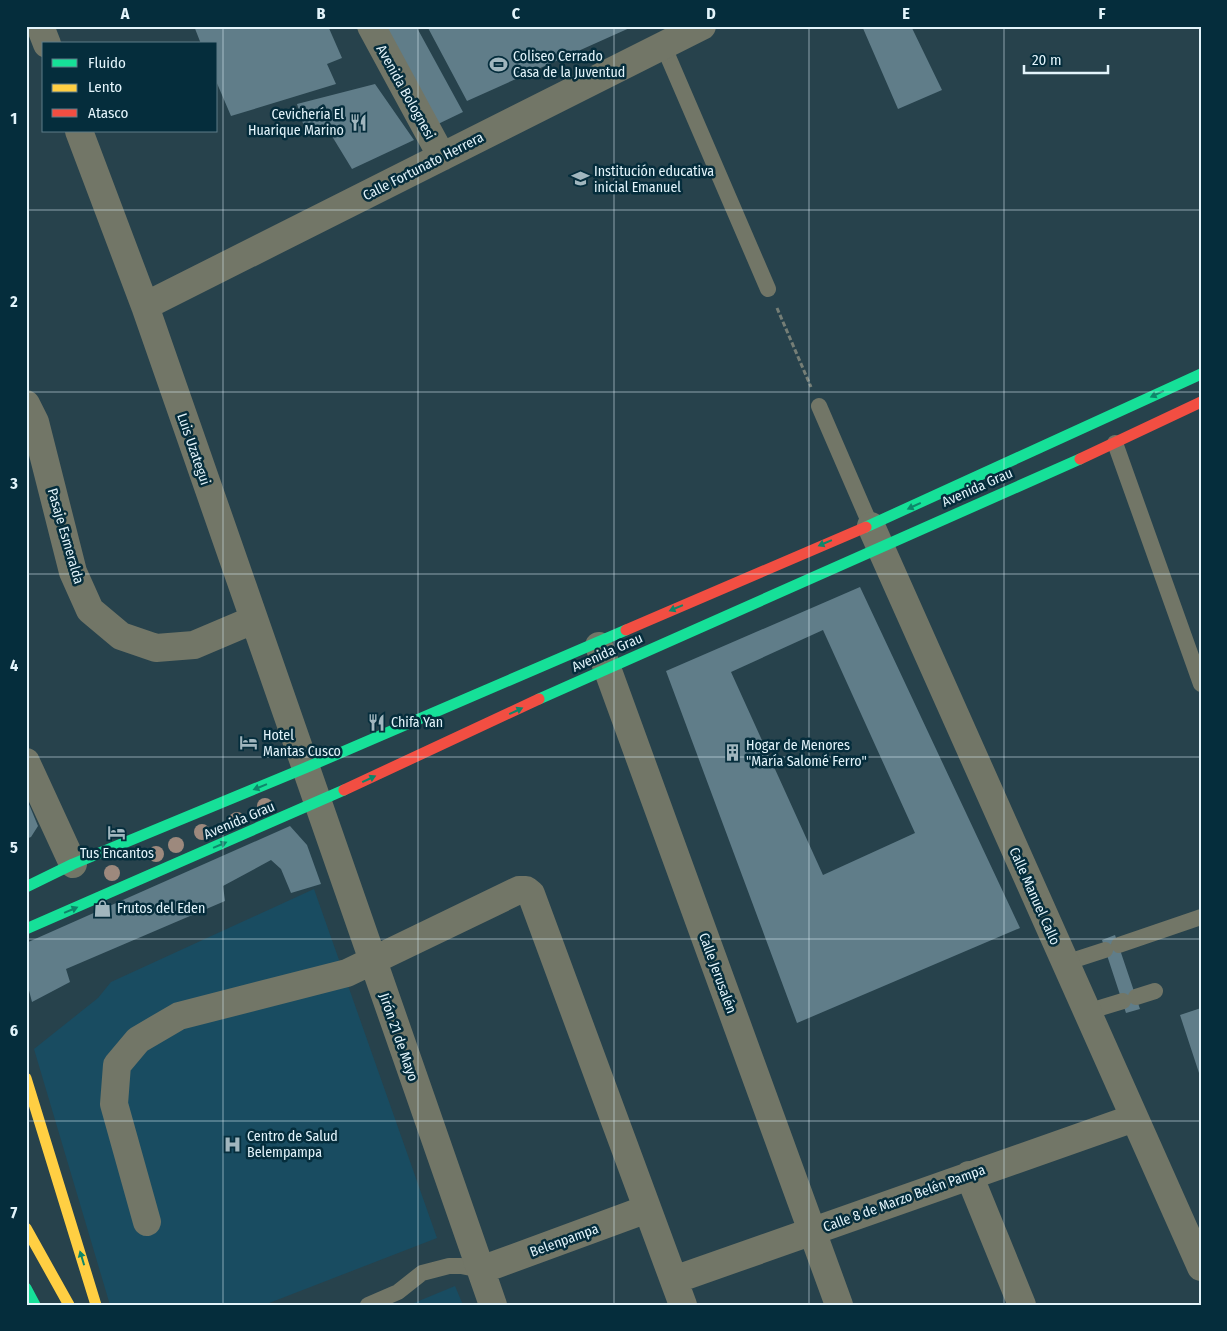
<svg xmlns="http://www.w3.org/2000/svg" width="1227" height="1331" font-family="'Fira Sans Condensed',sans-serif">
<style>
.built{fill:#194c61}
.building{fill:#607d89;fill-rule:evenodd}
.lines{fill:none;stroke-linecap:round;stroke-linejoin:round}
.path{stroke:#757e76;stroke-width:3;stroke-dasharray:5 2.5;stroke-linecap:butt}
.lane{stroke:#727667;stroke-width:16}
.street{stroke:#727667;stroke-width:28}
.fast{stroke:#16e098;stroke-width:11}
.slow{stroke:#ffcf43;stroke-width:11}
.jam{stroke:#f24e42;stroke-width:11}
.tree{fill:#9d897d}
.oneway{fill:#0e866a}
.grid{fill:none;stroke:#e3f4fb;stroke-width:1;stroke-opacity:0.55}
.labels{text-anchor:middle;stroke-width:5;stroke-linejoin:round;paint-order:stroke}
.poi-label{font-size:14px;fill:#e3f4fb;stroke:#052d3c;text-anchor:start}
.street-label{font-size:14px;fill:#e3f4fb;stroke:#052d3c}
.neatline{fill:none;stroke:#e3f4fb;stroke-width:2}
.grid-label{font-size:16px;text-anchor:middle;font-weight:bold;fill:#e3f4fb}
</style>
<rect width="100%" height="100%" fill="#27424c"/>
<path class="built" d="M 314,889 L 437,1238 L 264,1305 L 110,1305 L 34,1049 L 98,998 L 111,982 Z
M 455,1286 L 463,1305 L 408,1305 L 409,1305 Z"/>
<path class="building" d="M 194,26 L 328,26 L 342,58 L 327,64 L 336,84 L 231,116 L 216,81 L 216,44 L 201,44 Z
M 380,26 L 416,26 L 463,112 L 436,125 Z
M 427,26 L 634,26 L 467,101 Z
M 862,26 L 911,26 L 942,90 L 898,109 Z
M 375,84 L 414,140 L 352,169 L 327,128 L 304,127 L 297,104 Z
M 860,587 L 1020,928 L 797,1023 L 666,671 ZM 823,630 L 915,833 L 823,875 L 731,672 Z
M 26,797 L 38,826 L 31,837 L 26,839 Z
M 290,826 L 307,845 L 321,884 L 291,893 L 281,869 L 271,860 L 223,886 L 225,901 L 66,969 L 70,982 L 32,1002 L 26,979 L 26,943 Z
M 1115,935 L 1140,1009 L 1126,1013 L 1102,940 Z
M 1201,1008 L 1201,1076 L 1200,1076 L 1180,1015 Z"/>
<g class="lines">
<path class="path" d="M 777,308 L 811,387"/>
<path class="lane" d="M 663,45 L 768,289
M 819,406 L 870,524
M 1115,443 L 1201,684
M 1119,945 L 1201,917
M 1065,963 L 1105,950
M 1136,997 L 1155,991
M 1087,1012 L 1123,1001
M 368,1305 L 398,1292 L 422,1273 L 449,1266 L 461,1266 L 481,1270"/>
<path class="street" d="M 40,26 L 47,44
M 371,26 L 442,157
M 79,131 L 145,306 L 493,1305
M 145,306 L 702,26
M 26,404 L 35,422 L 73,572 L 90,610 L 121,636 L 156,648 L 194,645 L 253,620
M 871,526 L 1201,1267
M 599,646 L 839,1305
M 26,762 L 73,864
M 969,1175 L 1022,1305
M 147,1222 L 114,1104 L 117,1065 L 138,1040 L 179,1016 L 347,973 L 519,890 L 526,890 L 531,894 L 683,1305
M 481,1270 L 647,1209
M 674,1280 L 1134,1118"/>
<path class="fast" d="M 866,527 L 1201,374
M 539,699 L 1080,459
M 26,887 L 73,864 L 305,768 L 626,630
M 26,929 L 344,790
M 26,1288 L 35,1305"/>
<path class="slow" d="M 26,1078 L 96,1305
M 26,1228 L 69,1305"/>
<path class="jam" d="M 1080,459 L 1201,402
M 626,630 L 866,527
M 344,790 L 539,699"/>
</g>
<g class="tree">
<circle cx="265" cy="806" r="8"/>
<circle cx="237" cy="820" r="8"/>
<circle cx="202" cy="832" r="8"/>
<circle cx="176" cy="845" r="8"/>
<circle cx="156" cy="854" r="8"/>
<circle cx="112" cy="873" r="8"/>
</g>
<defs><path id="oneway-solid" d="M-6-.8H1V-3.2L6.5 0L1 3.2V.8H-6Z" transform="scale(1.25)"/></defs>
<g class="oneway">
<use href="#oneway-solid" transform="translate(1157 394) rotate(155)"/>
<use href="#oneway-solid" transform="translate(914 506) rotate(155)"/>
<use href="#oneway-solid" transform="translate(825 543) rotate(157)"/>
<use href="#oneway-solid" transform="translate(676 608) rotate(157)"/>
<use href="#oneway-solid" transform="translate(516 711) rotate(-25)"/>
<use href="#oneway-solid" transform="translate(369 779) rotate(-25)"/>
<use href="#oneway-solid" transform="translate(260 787) rotate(158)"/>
<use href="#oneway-solid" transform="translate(220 845) rotate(-23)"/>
<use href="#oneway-solid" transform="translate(71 910) rotate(-23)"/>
<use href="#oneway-solid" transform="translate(82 1258) rotate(-107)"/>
</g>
<path class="grid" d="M 223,26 L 223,1305M 418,26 L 418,1305M 614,26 L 614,1305M 809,26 L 809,1305M 1004,26 L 1004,1305M 26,210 L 1201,210M 26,392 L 1201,392M 26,574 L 1201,574M 26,757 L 1201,757M 26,939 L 1201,939M 26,1121 L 1201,1121"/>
<defs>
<symbol id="stadium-bare" viewBox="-9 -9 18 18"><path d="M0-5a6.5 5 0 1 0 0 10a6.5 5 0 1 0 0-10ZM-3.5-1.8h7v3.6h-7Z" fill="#a1b6be" stroke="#052d3c" stroke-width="2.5" paint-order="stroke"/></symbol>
<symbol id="restaurant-bare" viewBox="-9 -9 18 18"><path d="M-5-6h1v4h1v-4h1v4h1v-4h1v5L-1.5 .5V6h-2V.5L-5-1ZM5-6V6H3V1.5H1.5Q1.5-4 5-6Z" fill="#a1b6be" stroke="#052d3c" stroke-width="2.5" paint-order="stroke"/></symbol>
<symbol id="school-bare" viewBox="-9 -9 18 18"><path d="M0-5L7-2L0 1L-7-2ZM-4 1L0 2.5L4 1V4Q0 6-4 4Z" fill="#a1b6be" stroke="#052d3c" stroke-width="2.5" paint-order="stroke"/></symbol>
<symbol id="hotel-bare" viewBox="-9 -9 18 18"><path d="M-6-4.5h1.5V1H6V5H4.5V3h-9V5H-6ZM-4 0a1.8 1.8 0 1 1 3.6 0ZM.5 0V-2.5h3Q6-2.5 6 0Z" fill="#a1b6be" stroke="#052d3c" stroke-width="2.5" paint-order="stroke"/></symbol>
<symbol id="building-bare" viewBox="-9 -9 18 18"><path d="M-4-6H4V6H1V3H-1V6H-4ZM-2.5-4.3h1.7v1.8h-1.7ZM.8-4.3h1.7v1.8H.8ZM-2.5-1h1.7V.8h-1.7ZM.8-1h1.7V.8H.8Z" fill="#a1b6be" stroke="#052d3c" stroke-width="2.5" paint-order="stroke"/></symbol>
<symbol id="shop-bare" viewBox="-9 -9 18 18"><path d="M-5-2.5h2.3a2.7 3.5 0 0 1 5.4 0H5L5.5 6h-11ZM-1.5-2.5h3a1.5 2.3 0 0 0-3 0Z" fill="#a1b6be" stroke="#052d3c" stroke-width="2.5" paint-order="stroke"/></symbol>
<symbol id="hospital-bare" viewBox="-9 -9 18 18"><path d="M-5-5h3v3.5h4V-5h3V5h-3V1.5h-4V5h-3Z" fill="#a1b6be" stroke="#052d3c" stroke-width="2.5" paint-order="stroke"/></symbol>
</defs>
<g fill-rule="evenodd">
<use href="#stadium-bare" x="486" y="52" width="25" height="25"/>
<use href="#restaurant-bare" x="346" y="110" width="25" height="25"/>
<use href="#school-bare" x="568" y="166" width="25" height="25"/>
<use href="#restaurant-bare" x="364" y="710" width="25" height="25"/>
<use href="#hotel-bare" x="236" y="730" width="25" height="25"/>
<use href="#building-bare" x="720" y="740" width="25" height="25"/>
<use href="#hotel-bare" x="104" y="820" width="25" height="25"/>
<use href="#shop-bare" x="90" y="896" width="25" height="25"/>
<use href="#hospital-bare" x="220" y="1132" width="25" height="25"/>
</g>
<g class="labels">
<g class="poi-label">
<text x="513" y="61">Coliseo Cerrado<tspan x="513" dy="16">Casa de la Juventud</tspan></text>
<text x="344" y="119" text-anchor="end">Cevichería El<tspan x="344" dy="16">Huarique Marino</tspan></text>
<text x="594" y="176">Institución educativa<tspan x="594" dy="16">inicial Emanuel</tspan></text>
<text x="391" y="727">Chifa Yan</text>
<text x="263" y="740">Hotel<tspan x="263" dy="16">Mantas Cusco</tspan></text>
<text x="746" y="750">Hogar de Menores<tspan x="746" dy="16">"María Salomé Ferro"</tspan></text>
<text x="117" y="858" text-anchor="middle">Tus Encantos</text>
<text x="117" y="913">Frutos del Eden</text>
<text x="247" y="1141">Centro de Salud<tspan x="247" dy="16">Belempampa</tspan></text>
</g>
<g class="street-label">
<text transform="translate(406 92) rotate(61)" y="5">Avenida Bolognesi</text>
<text transform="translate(423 166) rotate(-27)" y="5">Calle Fortunato Herrera</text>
<text transform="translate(194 449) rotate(71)" y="5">Luis Uzategui</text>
<text transform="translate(977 487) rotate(-24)" y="5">Avenida Grau</text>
<text transform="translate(66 536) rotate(74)" y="5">Pasaje Esmeralda</text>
<text transform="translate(607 652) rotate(-24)" y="5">Avenida Grau</text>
<text transform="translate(239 820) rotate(-23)" y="5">Avenida Grau</text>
<text transform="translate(1035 896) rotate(66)" y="5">Calle Manuel Callo</text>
<text transform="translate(718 973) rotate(70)" y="5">Calle Jerusalén</text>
<text transform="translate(399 1037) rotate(71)" y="5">Jirón 21 de Mayo</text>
<text transform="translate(904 1198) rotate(-20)" y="5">Calle 8 de Marzo Belén Pampa</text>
<text transform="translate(564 1240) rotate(-20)" y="5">Belenpampa</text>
</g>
</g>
<rect width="1227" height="1331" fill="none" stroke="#052d3c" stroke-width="55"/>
<rect x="42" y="42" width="175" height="90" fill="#052d3c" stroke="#5e7d88"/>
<rect x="52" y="59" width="25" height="8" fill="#16e098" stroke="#5e7d88"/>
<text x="88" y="68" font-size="15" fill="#e3f4fb">Fluido</text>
<rect x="52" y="84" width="25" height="8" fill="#ffcf43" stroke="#5e7d88"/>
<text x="88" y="92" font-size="15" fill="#e3f4fb">Lento</text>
<rect x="52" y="109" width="25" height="8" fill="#f24e42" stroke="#5e7d88"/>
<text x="88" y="118" font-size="15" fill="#e3f4fb">Atasco</text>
<path d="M1024 65v8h84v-8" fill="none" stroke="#e3f4fb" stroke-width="2.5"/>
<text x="1032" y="65" font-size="15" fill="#e3f4fb" stroke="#052d3c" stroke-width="4" paint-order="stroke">20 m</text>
<rect x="28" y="28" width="1172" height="1276" class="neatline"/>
<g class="grid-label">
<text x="125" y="19">A</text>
<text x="321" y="19">B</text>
<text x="516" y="19">C</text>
<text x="711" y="19">D</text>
<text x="906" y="19">E</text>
<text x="1102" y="19">F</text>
<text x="14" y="124">1</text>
<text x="14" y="307">2</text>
<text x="14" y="489">3</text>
<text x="14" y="671">4</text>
<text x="14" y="853">5</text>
<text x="14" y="1036">6</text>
<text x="14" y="1218">7</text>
</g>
</svg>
